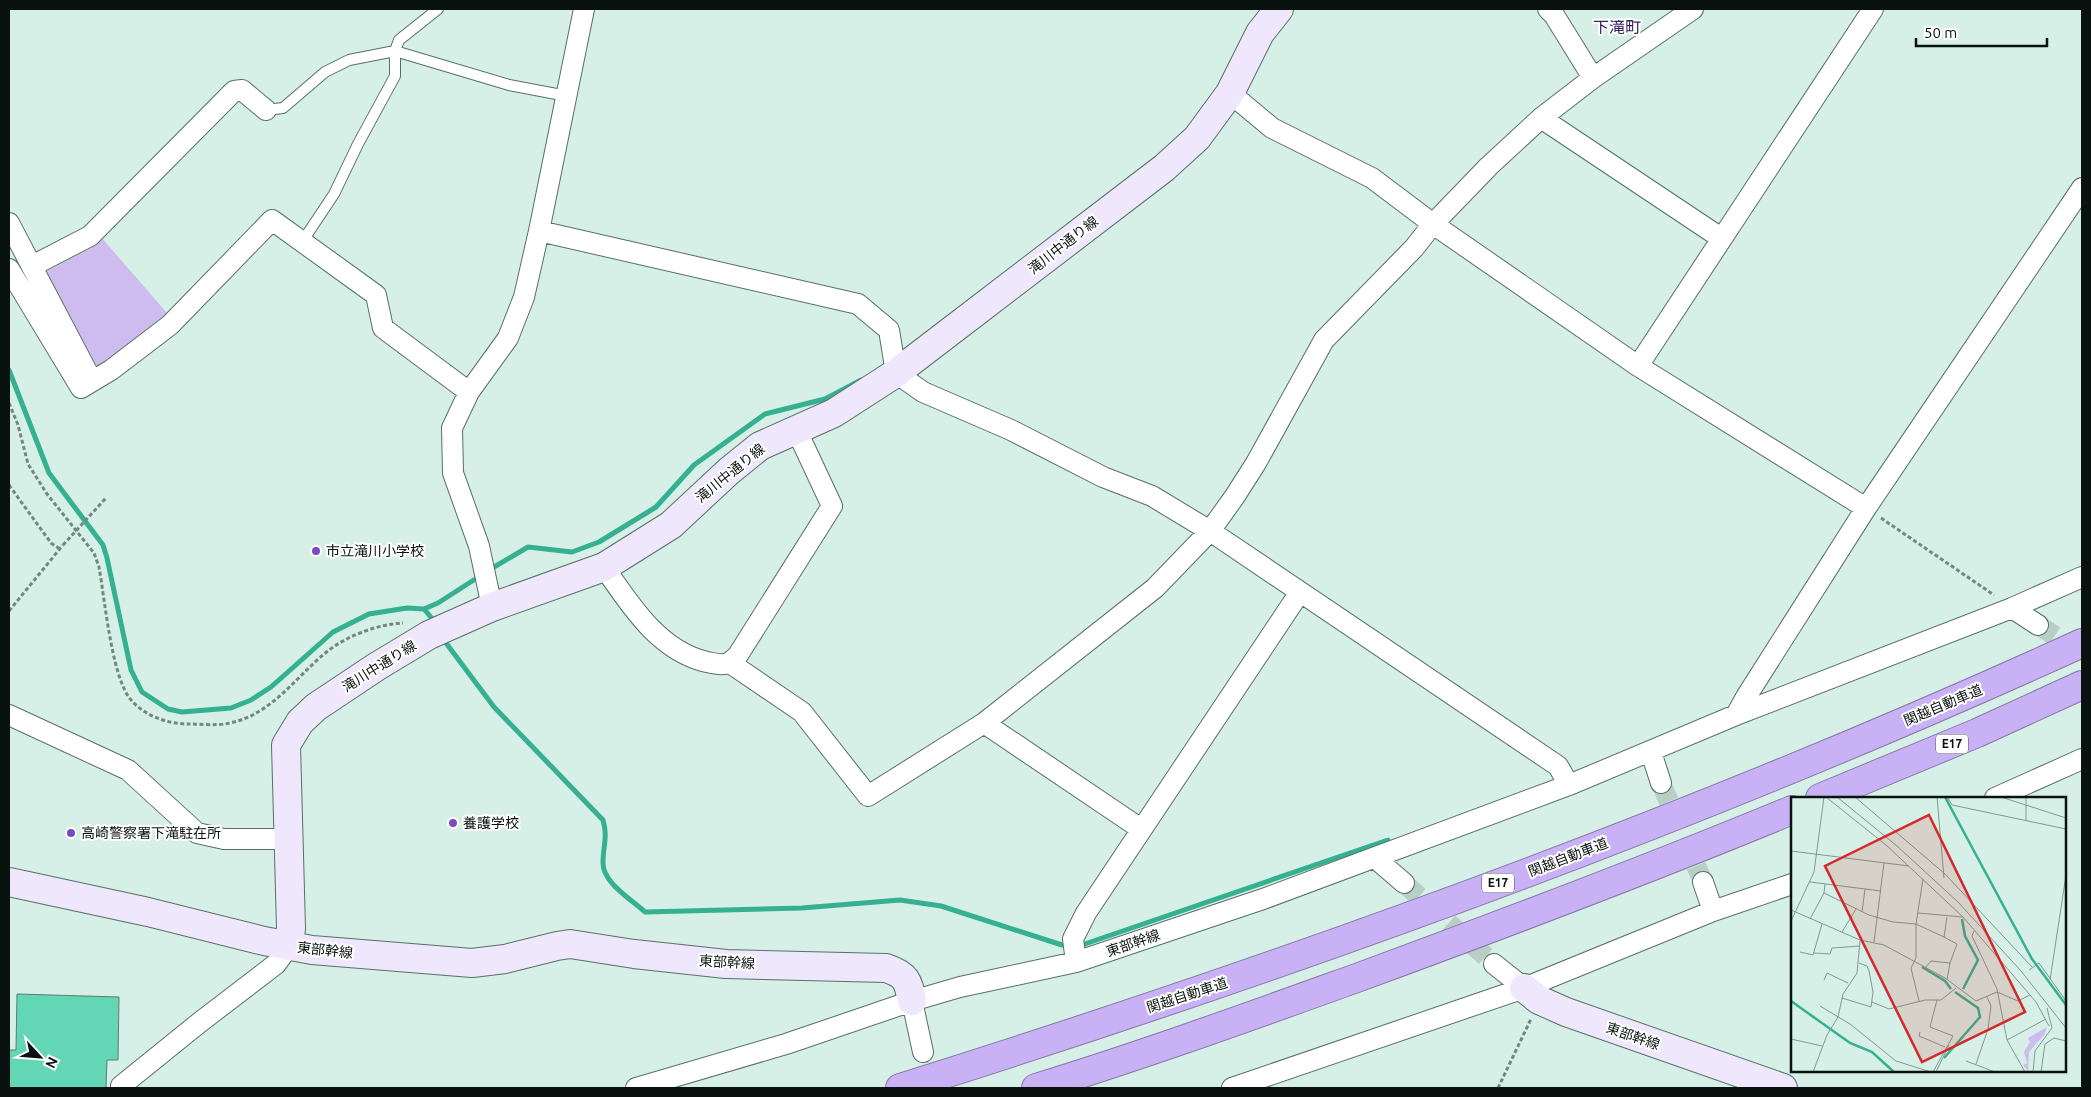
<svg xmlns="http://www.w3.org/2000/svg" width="2091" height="1097" font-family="Ubuntu,'Noto Sans JP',sans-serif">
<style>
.green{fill:#cebcef}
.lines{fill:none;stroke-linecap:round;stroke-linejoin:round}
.stream{stroke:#35b091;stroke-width:5}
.building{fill:#62d6b5;stroke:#617971}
.street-tunnel{stroke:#b7cfc7;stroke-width:20;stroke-dasharray:20 10;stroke-linecap:butt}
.lane-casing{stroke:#586f67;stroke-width:12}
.street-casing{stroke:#586f67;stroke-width:22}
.secondary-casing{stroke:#586f67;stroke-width:30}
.highway-casing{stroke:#8679a4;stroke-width:30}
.path{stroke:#748680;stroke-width:3;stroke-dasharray:4 2.5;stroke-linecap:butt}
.lane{stroke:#fff;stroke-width:10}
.street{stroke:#fff;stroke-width:20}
.secondary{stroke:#efe8fc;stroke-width:28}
.highway{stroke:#c9b1f5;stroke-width:28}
.path-bridge{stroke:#748680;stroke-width:3;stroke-dasharray:4 2.5;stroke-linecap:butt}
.poi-dot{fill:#7d49c0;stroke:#fff;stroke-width:2}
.labels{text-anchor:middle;stroke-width:4;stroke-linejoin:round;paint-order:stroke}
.shield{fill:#fff;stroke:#535957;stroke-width:1}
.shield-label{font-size:12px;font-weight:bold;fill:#09120f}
.street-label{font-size:14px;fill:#09120f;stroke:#fff}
.poi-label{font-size:14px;fill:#09120f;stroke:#fff;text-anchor:start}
.quarter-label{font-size:16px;fill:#3a225c;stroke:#fff}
.inset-river{fill:none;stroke:#35b091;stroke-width:2.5}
.inset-road{fill:none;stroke:#849791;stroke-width:1}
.view{fill:#d62828;fill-opacity:0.15;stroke:#d62828;stroke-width:2.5}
.inset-edge{fill:none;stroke:#09120f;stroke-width:2.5}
</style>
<rect width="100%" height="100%" fill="#d6f0e7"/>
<path class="green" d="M 101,237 L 167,313 L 98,367 L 82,352 L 44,280 L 47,271 L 91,248 Z"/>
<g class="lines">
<path class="stream" d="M 9,370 L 49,473 L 103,545 L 107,558 L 131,670 L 142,692 L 168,709 L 182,712 L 231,708 L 251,700 L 271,687 L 333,632 L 369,614 L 407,608 L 424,609 L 438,603 L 480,576
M 489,570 L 528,547 L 572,552 L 599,542 L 656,507 L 694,465 L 765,414 L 825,399 L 861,380
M 424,609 L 435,622
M 443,639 L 494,707 L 603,820 C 608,837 603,846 603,863 C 603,883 631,899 645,912 L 802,908 L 900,900 L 941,906 L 1062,945 L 1070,945
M 1079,946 L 1388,840"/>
</g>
<path class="building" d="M 17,994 L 119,997 L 118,1060 L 107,1060 L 106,1088 L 9,1088 L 9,1050 L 16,1050 Z"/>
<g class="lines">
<path class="street-tunnel" d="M 2038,625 L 2081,653
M 1661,783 L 1703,882
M 1404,883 L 1494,964"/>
<defs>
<path id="lane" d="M 266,110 L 283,108 L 325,72 L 349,60 L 395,51 L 509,85 L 567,96
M 302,242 L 334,194 L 358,144 L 395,76 L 395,51 L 399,40 L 438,9"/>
<path id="street" d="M 1548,9 L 1554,15 L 1593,78
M 1230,93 L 1272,128 L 1372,178 L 1433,224 L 1638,366 L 1866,508
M 1541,118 L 1721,238
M 9,223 L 92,381
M 539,231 L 858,304 L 889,330 L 896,373 L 923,392 L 1011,430 L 1103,477 L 1152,496 L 1210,531 L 1558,766 L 1569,785
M 32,266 L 90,236 L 234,91 L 242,90 L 266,110
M 9,269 L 81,388 L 111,370 L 170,325 L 272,220 L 376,295 L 383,328 L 469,392
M 1638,366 L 1873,9
M 604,567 C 630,605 659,651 707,662 C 722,665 726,667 738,655 L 832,506 L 796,429
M 492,607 L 479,546 L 453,473 L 452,428 L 469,392 L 508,338 L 524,297 L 539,231 L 584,9
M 2012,608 L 2038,625
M 730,663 L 802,712 L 868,796 L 984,723 L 1155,588 L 1210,531 L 1235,496 L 1256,463 L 1324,340 L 1414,248 L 1433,224 L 1489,166 L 1541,118 L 1593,78 L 1693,9
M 9,715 L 128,770 L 197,833 L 224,839 L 288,839
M 1736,715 L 1746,697 L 1866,508 L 2082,188
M 984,723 L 1141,829
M 1651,752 L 1661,783
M 1995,798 L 2082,759
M 1375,858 L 1404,883
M 1703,882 L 1713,911
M 1076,962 L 1073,939 L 1086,913 L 1300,592
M 1494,964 L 1524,988
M 912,1001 L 923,1052
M 121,1088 L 121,1086 L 199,1023 L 276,964 L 289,946
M 636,1088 L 786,1044 L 912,1001 L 960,987 L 1076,962 L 1263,899 L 1569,785 L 1736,715 L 2012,608 L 2082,577
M 1232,1088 L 1524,988 L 1713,911 L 1792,884"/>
<path id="secondary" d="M 9,882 L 148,912 L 264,941 L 312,950 L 472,963 L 505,959 L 557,946 L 570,944 L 634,954 L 726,964 L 886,968 C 907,975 908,981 912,1001
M 289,946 L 291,928 L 286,745 L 300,722 L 316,707 L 376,667 L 429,635 L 492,607 L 604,567 L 671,525 L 729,471 L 760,446 L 834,413 L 896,373 L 1164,168 L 1197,138 L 1230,93 L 1260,33 L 1279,9
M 1524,988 L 1539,1000 L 1566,1012 L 1783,1088"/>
<path id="highway" d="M 1820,798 L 1977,733 L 2082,685
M 900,1088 C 1302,962 1699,818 2082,643
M 1036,1088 C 1143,1055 1248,1017 1354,979 C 1501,925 1647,870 1792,810"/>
</defs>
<use href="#lane" class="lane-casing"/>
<use href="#street" class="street-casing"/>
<use href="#secondary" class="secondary-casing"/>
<use href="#highway" class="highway-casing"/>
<path class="path" d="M 9,403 L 18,425 L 28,464 L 47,494 L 94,553 L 99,567 C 105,601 111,669 128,696 C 141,715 167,724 188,724 C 201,724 217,726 230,723 C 273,714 297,675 329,650 C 349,635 379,624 403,623
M 9,485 L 51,543 L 60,549
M 1881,518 L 1994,595
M 9,611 L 63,545
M 1498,1088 L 1531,1019"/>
<use href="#lane" class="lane"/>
<use href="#street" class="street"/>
<use href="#secondary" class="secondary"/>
<use href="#highway" class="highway"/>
<path class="path-bridge" d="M 63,545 L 106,498"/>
</g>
<g class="poi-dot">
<circle cx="316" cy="551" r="5"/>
<circle cx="453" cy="823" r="5"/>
<circle cx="71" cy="833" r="5"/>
</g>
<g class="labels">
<g class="shield">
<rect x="1936" y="734.5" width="32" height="19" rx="4"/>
<rect x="1482" y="873.5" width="32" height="19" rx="4"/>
</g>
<g class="shield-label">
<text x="1952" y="748">E17</text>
<text x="1498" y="887">E17</text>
</g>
<g class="street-label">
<text transform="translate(1063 245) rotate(-38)" y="5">滝川中通り線</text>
<text transform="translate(730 473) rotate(-39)" y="5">滝川中通り線</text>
<text transform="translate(379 666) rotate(-32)" y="5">滝川中通り線</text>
<text transform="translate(1943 705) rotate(-23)" y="5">関越自動車道</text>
<text transform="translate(1568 857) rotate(-21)" y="5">関越自動車道</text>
<text transform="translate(1133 943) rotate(-19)" y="5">東部幹線</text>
<text transform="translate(325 950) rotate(6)" y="5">東部幹線</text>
<text transform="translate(727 962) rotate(3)" y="5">東部幹線</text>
<text transform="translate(1187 995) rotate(-18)" y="5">関越自動車道</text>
<text transform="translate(1633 1036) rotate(19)" y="5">東部幹線</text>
</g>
<g class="poi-label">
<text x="326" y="556">市立滝川小学校</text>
<text x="463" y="828">養護学校</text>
<text x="81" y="838">高崎警察署下滝駐在所</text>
</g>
<g class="quarter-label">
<text x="1617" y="33">下滝町</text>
</g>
</g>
<g transform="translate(1791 797)">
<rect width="275" height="275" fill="#d6f0e7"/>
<path d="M 256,230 L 253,238 L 238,255 L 237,274 L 232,268 L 236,266 L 233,255 L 239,245 L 237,241 Z" fill="#cebcef"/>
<path class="inset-river" d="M 154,0 L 241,162 L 275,208M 171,122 L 174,139 L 187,163 L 172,192M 131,170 L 154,184 L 160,192M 0,204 L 59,246 L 81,255 L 103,275M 153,261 L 189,220 L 187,211 L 164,195"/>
<path class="inset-road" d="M 35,0 L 95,48 L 172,120 L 245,205 L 258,229M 46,0 L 106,49 L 167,105 L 230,174 L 275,231M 64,0 L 154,77 L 241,170M 146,0 L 153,81M 156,0 L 161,8 L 275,32M 210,0 L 275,21M 235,23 L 235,0M 0,54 L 118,69M 19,85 L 90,94M 33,96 L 78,118 L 102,125 L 125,127 L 153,140 L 166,147 L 159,166M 0,113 L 69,143 L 93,148 L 154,181 L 185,204 L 206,195 L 227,204 L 239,198M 71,115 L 74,92M 127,116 L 172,120M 19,122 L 33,96 L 34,87M 0,124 L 23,75 L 33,0M 183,134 L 181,139 L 206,192 L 216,243 L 234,275M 51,135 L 65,112M 153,140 L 156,120M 83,145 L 93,66M 9,155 L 22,158 L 31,127M 23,156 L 39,157 L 41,151 L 69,149M 134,171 L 140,164 L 159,166 L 156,183M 238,173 L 248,166 L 275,204M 33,183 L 36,176 L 57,186M 259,183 L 275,78M 51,201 L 80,210 L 82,195 L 78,174 L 76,169 L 68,166M 146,203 L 139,230 L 162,239M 128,204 L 120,171 L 125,161 L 125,127 L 132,82M 81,205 L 98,212 L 134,203 L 150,203 L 165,191M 29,209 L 59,227 L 105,264 L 140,275M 129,235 L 128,239 L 154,250M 0,242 L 31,249M 216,243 L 255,222M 175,264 L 204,275M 185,267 L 197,232 L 200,209 L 196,200M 22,275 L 36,238 L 47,220 L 52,197 L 66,176 L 69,144M 142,275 L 162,239M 145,275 L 158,248M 242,275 L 244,254 L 261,231 L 256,211M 250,275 L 254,247 L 263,241 L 275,244"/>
<path class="view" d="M 138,18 L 234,215 L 131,265 L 34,69 Z"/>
<rect width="275" height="275" class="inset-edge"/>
</g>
<rect width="2091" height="1097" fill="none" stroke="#09120f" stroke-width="20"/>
<g transform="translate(40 1057) rotate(116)" stroke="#ffffff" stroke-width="4" paint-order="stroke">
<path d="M0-4L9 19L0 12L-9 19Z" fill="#09120f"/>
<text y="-8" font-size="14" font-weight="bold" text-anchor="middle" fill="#09120f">N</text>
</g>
<path d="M1916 38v8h131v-8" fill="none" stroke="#09120f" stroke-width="2.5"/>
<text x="1924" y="38" font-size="15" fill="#09120f" stroke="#ffffff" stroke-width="4" paint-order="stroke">50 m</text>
</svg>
